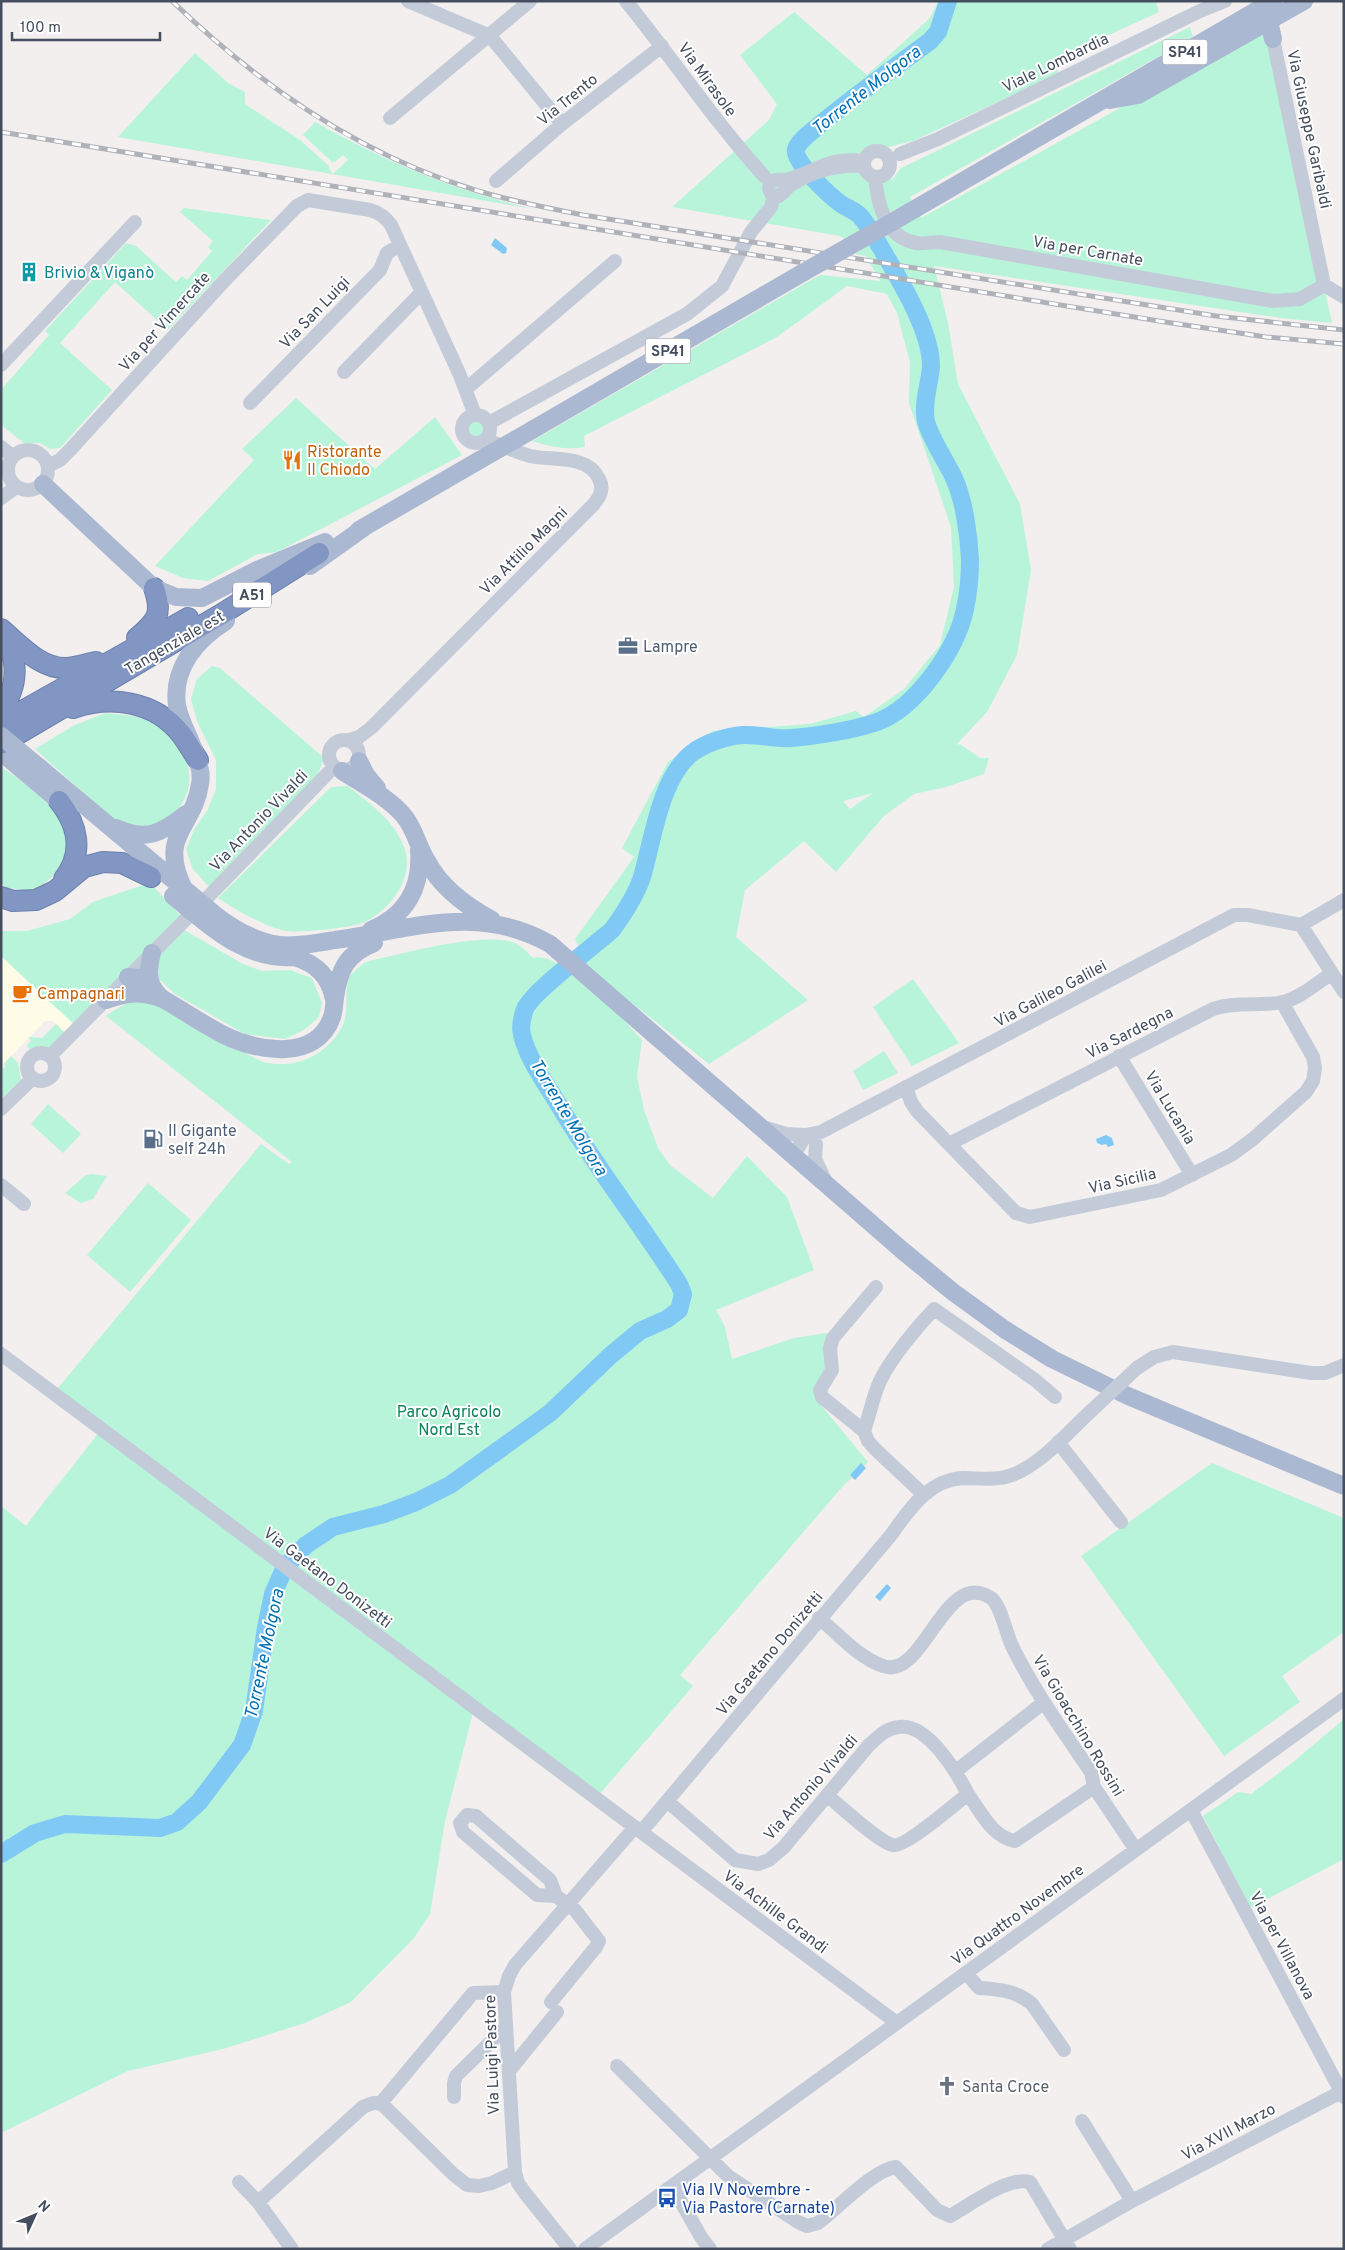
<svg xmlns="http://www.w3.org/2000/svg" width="1345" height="2250" font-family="Overpass,sans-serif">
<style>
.commercial{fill:#fefbe6}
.green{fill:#b8f4d9;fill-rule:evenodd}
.water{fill:#81c9f5}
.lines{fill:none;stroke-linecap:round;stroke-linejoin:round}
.river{stroke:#81c9f5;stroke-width:18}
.highway-casing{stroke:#6c81af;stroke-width:22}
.minor{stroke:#c4cbd8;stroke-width:14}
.major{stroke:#abb8d1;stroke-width:18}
.highway{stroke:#8196c3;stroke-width:20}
.rail-casing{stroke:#b0b2ba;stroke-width:5}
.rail{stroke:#fff;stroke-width:3;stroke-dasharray:9;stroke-linecap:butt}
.minor-bridge{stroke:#c4cbd8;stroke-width:14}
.major-bridge{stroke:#abb8d1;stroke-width:18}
.labels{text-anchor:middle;stroke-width:4;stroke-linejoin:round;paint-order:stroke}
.shield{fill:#fff;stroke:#7d838e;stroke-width:1}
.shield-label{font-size:15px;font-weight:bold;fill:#454e5e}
.street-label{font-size:16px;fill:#454e5e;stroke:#fff}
.culture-label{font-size:16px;fill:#0d838f;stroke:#fff;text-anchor:start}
.food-label{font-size:16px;fill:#c56008;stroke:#fff;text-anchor:start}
.service-label{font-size:16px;fill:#4e5e75;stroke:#fff;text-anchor:start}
.park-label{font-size:16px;fill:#0d825b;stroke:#fff}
.worship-label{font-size:16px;fill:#5b616d;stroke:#fff;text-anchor:start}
.transit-label{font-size:16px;fill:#164399;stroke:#fff;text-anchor:start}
.water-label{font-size:18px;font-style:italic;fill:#0071b6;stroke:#fff}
</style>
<rect width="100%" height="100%" fill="#f2efee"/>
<path class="commercial" d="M 1,956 L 75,1025 L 66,1034 L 53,1021 L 45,1021 L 1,1067 Z"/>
<path class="green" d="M 939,1 L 1156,1 L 1159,12 L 1052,61 L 1059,74 L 913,141 L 868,152 L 864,156 L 862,170 L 871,181 L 880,183 L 889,177 L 892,180 L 901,168 L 920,159 L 1190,27 L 1193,37 L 910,197 L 921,218 L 1138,98 L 1268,31 L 1332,323 L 1281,318 L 934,266 L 948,323 L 958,384 L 1020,504 L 1031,570 L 1017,655 L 987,712 L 956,745 L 960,744 L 980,758 L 989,758 L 984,774 L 946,787 L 914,794 L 884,816 L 836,872 L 804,841 L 745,890 L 736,937 L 808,1000 L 709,1064 L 632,1003 L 619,1015 L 642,1040 L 637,1077 L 644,1110 L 658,1148 L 670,1165 L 713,1198 L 747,1156 L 787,1197 L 814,1270 L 716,1310 L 725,1327 L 732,1359 L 794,1338 L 827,1333 L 837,1351 L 816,1399 L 868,1462 L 843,1486 L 680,1675 L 693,1686 L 598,1796 L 474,1709 L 445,1821 L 430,1914 L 414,1938 L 351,2002 L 305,2023 L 223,2049 L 128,2071 L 1,2133 L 1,1506 L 26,1526 L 74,1462 L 44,1503 L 104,1426 L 58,1388 L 261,1144 L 289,1164 L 292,1162 L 106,1016 C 114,1010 127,1002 137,1001 C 153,1000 169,1013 182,1020 C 201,1031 220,1041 240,1050 C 248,1054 256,1060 264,1062 C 295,1070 327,1055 342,1027 C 350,1010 343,992 350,975 L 364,963 L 373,960 C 406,953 484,931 515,943 C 521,946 528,953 533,958 C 543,955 556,962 563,968 L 583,955 L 575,939 L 634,857 L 622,848 L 668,762 L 713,731 L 810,724 L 856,711 L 864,717 L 904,689 L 940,645 L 954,587 L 951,527 L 909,403 L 910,362 L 897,313 L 887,294 L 847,286 L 777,337 L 584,436 L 585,447 C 566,450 551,447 532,441 L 820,275 L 880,281 L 866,256 L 855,254 L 861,250 L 840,236 L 672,207 L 769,120 L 777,104 L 740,55 L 794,12 L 867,75 L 929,19 ZM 873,793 L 850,809 L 843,801 Z
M 195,53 L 228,83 L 245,92 L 245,104 L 300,140 L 329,166 L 329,169 L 333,174 L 348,160 L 343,155 L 335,162 L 332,162 L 303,135 L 315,122 C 385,162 455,191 533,209 L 118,137 Z
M 184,208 L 271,220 L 168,330 L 115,282 L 60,343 L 112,390 L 60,448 L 50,449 L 40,443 L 24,443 L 1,425 L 1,390 L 49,335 L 45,331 L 126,243 L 136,246 L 176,282 L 182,276 L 187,280 L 212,251 L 208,247 L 213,241 L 180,212 Z
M 296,398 L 375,469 L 435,417 L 462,455 L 277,552 L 258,554 L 208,581 L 183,578 L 155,566 L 254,460 L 242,449 Z
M469 429a7 7 0 1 1 14 0a7 7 0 1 1-14 0Z
M 212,666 L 220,668 L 324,758 L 317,777 L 210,888 L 192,868 L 186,849 L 195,828 L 207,811 L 216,789 L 216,760 L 197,721 L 191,699 L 197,679 Z
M 105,713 C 121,715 143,715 157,724 C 178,737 196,768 187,793 C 182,807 172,816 162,826 L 119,825 L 35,749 L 73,726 Z
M 1,767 L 41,794 L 55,808 L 69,842 L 64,862 L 52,877 L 35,891 L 7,888 L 1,883 Z
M 348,786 C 369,803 394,820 404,847 C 416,877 389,912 362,923 C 350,928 299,933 286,931 C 267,928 234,909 218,898 L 331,787 Z
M 140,886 L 153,886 L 180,915 L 75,1025 L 1,956 L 1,931 L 27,931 L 70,919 L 93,902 Z
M 184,930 L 243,964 L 262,971 L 290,970 L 312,978 L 322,1003 L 319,1017 L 304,1030 L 285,1039 L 245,1034 L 175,994 L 159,979 L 157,958 Z
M 913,979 L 959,1043 L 912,1066 L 873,1007 Z
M 56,1024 L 66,1034 L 49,1051 L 34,1051 L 28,1048 L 27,1045 L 31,1041 L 29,1037 L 42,1038 Z
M 884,1051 L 898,1073 L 863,1090 L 853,1071 Z
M 11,1056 L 18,1063 L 21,1080 L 1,1099 L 1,1071 L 6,1066 L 4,1064 Z
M 48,1104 L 81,1134 L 63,1153 L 31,1124 Z
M 92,1174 L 107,1176 L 93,1199 L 81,1203 L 65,1193 L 86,1175 Z
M 148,1183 L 191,1220 L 130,1292 L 87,1255 Z
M 1212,1463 L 1344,1518 L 1344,1632 L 1282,1676 L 1300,1702 L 1224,1756 L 1081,1556 Z
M 1344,1719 L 1344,1859 L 1250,1908 L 1203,1816 L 1238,1792 L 1251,1794 L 1292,1763 Z"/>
<path class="water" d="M 495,238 L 507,248 L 506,253 L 503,254 L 491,245 Z
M 1106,1135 L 1112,1138 L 1114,1145 L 1108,1147 L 1106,1144 L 1102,1145 L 1097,1143 L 1096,1139 Z
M 861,1463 L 866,1468 L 855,1480 L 850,1475 Z
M 887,1584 L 891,1588 L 880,1601 L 875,1597 Z"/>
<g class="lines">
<path class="river" d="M 1,1854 L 35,1833 L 65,1824 L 160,1828 L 177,1822 L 199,1802 L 242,1745 L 254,1711 L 266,1627 L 273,1594 L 285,1567 L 306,1545 L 333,1527 L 384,1514 L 416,1502 L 450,1485 L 550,1413 L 611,1355 L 640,1331 L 667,1319 L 679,1310 L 683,1294 L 679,1284 C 640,1223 594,1165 557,1102 C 544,1081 528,1059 522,1035 C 520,1026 522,1017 525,1009 C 532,992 595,945 612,930 C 623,915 636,895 642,877 C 653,840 660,778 692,753 C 705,743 727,736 743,735 C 760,734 776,740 792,738 C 817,736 854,730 877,722 C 916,708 957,649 965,609 C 968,595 970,575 970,560 C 969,536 964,498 953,476 C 946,461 929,436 926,421 C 922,403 930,384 931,366 C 931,330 899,279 881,248 C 875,238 869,226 861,217 C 856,211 847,208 841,204 C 830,196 792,161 796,149 C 800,139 814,130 822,123 C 857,94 894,68 930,41 L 938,32 L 948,1"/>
<defs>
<path id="highway" d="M 1,629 C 20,645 41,670 68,668 C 77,667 87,664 96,662
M 137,638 C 157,621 163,614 154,588
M 73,708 C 111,695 155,701 181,734 C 187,742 192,751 198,760
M 1,709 C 19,686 19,658 2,634
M 1,723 L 188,618
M 1,744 L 220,615 L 319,553
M 59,801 C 78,825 84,853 64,879
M 1,897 L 13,901 L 36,900 L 55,891 L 84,867 L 103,862 L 122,863 L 151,877"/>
</defs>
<use href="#highway" class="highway-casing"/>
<path class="minor" d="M 408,1 L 490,36 L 562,124
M 626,1 C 673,59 714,121 764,176
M 1273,39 L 1324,285
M 390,118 L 530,1
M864 164a13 13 0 1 1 26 0a13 13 0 1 1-26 0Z
M 900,154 L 938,139 L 1200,11 L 1225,1
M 863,166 C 839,164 812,171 791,185 C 786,188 784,193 779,196 L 772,195 L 769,189 L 770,182 C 777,178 782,181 789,179 C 821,170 826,157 864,161
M 496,181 L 562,124 L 662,46
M 876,185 C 879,209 888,238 916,243 C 924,244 932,242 940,242 L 1273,301 L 1300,299 L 1324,285
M 1324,285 L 1344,297
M 1,365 L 135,222
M 344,372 L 422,292
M 466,389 L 615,261
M 250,403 L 380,270 L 387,253 L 400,245
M462 429a14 14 0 1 1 28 0a14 14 0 1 1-28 0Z
M 489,423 L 687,314 L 722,286 L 751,232 L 771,207 L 774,196
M 1,447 L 13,457
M8 470a20 20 0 1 1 40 0a20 20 0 1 1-40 0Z
M 48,466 L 60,460 L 70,450 L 224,281 L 297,206 L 308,200 L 370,210 C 380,213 385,217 391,225 L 459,373 L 475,415
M 1,498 L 16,487
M329 755a15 15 0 1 1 30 0a15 15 0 1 1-30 0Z
M 349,740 L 359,737 L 371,728 L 594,504 C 601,496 604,488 599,479 C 588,454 552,461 530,456 C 515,452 501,445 487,440
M 208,897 L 334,767
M 1301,925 L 1344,992
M 1301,925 L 1344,900
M27 1067a14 14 0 1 1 28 0a14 14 0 1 1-28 0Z
M 50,1056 L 187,918
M 1119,1056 L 1192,1175
M 906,1087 L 911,1102 L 917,1111 L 1016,1213 L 1030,1217 L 1161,1190 L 1231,1155 L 1253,1139 L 1306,1092 L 1313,1081 L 1315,1068 L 1313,1057 L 1282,1002
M 1,1109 L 33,1078
M 763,1127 L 786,1134 L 806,1135
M 816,1144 L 815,1159 L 826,1182
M 949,1144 L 1213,1009 C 1236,1001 1260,1007 1283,1002 C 1300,998 1317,983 1331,974
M 794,1155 L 806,1135 L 821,1132 L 1234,915 L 1248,915 L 1301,925
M 1,1185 L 24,1204
M 876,1287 L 833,1338 L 830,1348 L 832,1370 L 820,1390 L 822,1397 L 864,1431 L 868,1441 L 875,1449 L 923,1494
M 1,1354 L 897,2023
M 1137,1368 L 1154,1357 L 1173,1352 L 1311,1373 L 1325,1373 L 1344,1365
M 864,1431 C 870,1414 873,1395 881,1379 C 892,1357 917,1327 934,1309 L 1035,1380 L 1055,1397
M 1058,1442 L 1121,1522
M 819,1618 C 838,1634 859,1658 883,1666 C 924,1681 944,1567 991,1598 C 1001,1605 1006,1634 1012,1646 C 1034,1691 1063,1731 1091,1772 L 1094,1787 L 1136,1850
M 956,1771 L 1043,1703
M 828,1796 C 841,1807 878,1841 892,1845 C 904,1849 956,1803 968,1794 C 981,1812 992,1837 1015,1841 L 1094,1787
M 667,1801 L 735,1860 L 758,1864 L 769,1860 L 784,1847 L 869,1745 C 878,1737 886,1728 899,1727 C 928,1723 957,1773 968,1794
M 1191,1810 L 1344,2097
M 641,1832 L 891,1535 C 909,1510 928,1480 963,1478 C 979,1478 996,1481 1012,1475 C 1042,1464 1068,1432 1091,1411
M 966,1973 L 979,1988 C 999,1989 1017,1991 1032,2004 L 1064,2050
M 551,2002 L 596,1947 L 599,1941 L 575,1910 L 556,1896 L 537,1895 L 463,1832 L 460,1823 L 467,1815 L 476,1816 L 550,1880 L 556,1896
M 617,2066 L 728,2176 L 798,2222 L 807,2226 L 818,2223 C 838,2208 873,2170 896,2167 L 937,2210 L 950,2216 C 970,2205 1008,2176 1030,2182 L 1070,2249
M 509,2071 L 557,2012
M 454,2097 L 454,2083 L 456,2076 L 506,2027
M 381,2103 L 473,1993 L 504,1992
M 1082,2121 L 1132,2201 L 1341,2092
M 239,2182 L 258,2202 L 292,2249
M 672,2186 L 701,2237 L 710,2249
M 258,2202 L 363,2107 C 370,2104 377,2100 384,2106 L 453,2174 L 467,2185 L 479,2186 L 492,2183 L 515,2172
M 570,2249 L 525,2193 L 518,2183 L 515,2172 L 504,1992 L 509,1976 L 515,1965 L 635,1827
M 585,2249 L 1344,1699
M 1048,2249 L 1132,2201"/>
<path class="major" d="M 1269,21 L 1273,39
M 1110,100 L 1138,95 L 1304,1
M 901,217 L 1273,1
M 532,430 L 804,272
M 43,484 L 154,588 L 176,597 L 202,598 L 257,570 L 325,542
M 359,530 L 478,461
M 310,566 L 369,524
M 1,752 L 69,809
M 359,761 L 366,775 L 377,788
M 40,768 L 214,914 C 233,929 254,941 279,945 C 297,947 318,943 335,940 C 413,929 477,903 550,944 L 903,1251 L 953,1292 L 1004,1329 L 1052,1359 L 1128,1396 L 1344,1486
M 342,771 C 362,784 388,797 404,816 C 415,829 418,847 427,861 C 441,888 466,906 492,920
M 116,828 C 146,842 162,833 186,814
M 183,887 C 158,834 194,828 200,784 C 203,769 195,754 190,740 C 185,729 179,717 177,705 C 172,668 197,639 226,621
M 173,896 C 209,925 243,960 293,957
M 371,930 C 407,915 422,887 419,850
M 152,953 C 147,972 147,986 163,999 C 184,1011 204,1025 226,1036 C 259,1052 317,1061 332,1017 C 334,1011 334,1005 335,998 C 339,970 346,954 374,943
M 294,957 C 317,964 329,976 334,999
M 139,992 L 128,977 L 139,978 L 152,986
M 106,1000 C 128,992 142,991 163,999"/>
<use href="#highway" class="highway"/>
<defs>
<path id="rail" d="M 172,1 C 259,85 358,154 475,190 C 511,201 547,208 583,215 L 1216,316 L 1344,330
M 1,132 L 1165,322 L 1266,337 L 1344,344"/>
</defs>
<use href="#rail" class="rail-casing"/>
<use href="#rail" class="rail"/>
<path class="minor-bridge" d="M 1091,1411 L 1137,1368"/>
<path class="major-bridge" d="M 804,272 L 901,217
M 478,461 L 532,430
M 1,736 L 40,768"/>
</g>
<defs>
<symbol id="building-bare" viewBox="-9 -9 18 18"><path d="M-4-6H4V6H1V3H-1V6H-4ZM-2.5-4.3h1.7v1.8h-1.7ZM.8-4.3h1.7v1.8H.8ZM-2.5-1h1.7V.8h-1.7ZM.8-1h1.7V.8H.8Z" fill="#0f9aa8" stroke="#fff" stroke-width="2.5" paint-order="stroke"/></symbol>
<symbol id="restaurant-bare" viewBox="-9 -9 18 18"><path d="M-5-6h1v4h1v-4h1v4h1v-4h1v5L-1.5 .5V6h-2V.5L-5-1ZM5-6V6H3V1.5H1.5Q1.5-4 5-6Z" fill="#e8710a" stroke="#fff" stroke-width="2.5" paint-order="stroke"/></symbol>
<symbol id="office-bare" viewBox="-9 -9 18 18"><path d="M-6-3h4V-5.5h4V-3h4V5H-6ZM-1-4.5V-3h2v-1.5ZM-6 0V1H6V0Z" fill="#5c6f8a" stroke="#fff" stroke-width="2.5" paint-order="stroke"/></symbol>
<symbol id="cafe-bare" viewBox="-9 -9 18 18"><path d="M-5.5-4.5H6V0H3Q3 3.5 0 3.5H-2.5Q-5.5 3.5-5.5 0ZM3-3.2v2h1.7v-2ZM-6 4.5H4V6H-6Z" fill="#e8710a" stroke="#fff" stroke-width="2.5" paint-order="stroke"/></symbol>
<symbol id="fuel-bare" viewBox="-9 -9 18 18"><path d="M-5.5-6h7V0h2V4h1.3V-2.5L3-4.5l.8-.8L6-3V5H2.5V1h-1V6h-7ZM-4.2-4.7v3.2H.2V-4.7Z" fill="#5c6f8a" stroke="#fff" stroke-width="2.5" paint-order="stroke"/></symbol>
<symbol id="church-bare" viewBox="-9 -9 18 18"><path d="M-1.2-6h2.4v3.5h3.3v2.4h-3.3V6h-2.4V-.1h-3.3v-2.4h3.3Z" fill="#6b7280" stroke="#fff" stroke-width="2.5" paint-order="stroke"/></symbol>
<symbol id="bus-bare" viewBox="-9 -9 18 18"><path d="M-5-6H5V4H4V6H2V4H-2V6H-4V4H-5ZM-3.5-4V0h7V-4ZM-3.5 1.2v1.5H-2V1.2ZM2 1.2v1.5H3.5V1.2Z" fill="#1a4fb4" stroke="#fff" stroke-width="2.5" paint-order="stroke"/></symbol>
</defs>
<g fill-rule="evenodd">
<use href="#building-bare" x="15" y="258" width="28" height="28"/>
<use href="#restaurant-bare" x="278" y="446" width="28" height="28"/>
<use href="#office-bare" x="614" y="632" width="28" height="28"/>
<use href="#cafe-bare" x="8" y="979" width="28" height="28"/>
<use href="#fuel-bare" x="139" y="1125" width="28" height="28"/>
<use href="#church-bare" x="933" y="2072" width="28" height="28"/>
<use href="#bus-bare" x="653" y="2184" width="28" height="28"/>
</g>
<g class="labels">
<g class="shield">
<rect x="1162.5" y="39.5" width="45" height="25" rx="4"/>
<rect x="645.5" y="338.5" width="45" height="25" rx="4"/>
<rect x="233" y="582.5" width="38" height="25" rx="4"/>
</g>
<g class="shield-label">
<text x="1185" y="57">SP41</text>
<text x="668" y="356">SP41</text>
<text x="252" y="600">A51</text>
</g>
<g class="street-label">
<text transform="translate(1055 62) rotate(-26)" y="6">Viale Lombardia</text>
<text transform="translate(708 79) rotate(54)" y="6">Via Mirasole</text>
<text transform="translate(567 99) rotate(-39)" y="6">Via Trento</text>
<text transform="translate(1310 129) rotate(78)" y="6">Via Giuseppe Garibaldi</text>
<text transform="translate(1088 250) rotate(10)" y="6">Via per Carnate</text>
<text transform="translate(314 312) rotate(-46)" y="6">Via San Luigi</text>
<text transform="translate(164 321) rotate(-48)" y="6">Via per Vimercate</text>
<text transform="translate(523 550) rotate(-45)" y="6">Via Attilio Magni</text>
<text transform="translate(174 642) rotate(-30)" y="6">Tangenziale est</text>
<text transform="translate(258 820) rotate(-46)" y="6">Via Antonio Vivaldi</text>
<text transform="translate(1050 993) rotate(-28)" y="6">Via Galileo Galilei</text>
<text transform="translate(1129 1032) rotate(-27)" y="6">Via Sardegna</text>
<text transform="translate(1171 1107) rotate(59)" y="6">Via Lucania</text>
<text transform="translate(1122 1180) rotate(-13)" y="6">Via Sicilia</text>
<text transform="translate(328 1577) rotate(37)" y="6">Via Gaetano Donizetti</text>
<text transform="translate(769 1653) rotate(-50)" y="6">Via Gaetano Donizetti</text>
<text transform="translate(1079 1725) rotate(59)" y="6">Via Gioacchino Rossini</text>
<text transform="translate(810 1787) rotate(-49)" y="6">Via Antonio Vivaldi</text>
<text transform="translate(776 1911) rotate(37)" y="6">Via Achille Grandi</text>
<text transform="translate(1017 1914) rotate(-36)" y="6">Via Quattro Novembre</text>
<text transform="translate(1283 1945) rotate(62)" y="6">Via per Villanova</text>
<text transform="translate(491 2055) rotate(-92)" y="6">Via Luigi Pastore</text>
<text transform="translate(1228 2131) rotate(-28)" y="6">Via XVII Marzo</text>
</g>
<g class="culture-label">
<text x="44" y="278">Brivio &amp; Viganò</text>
</g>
<g class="food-label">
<text x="307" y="457">Ristorante<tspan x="307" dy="18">Il Chiodo</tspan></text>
<text x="37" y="999">Campagnari</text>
</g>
<g class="service-label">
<text x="643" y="652">Lampre</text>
<text x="168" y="1136">Il Gigante<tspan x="168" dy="18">self 24h</tspan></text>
</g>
<g class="park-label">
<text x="449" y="1417">Parco Agricolo<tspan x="449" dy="18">Nord Est</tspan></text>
</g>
<g class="worship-label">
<text x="962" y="2092">Santa Croce</text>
</g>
<g class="transit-label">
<text x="682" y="2195">Via IV Novembre -<tspan x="682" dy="18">Via Pastore (Carnate)</tspan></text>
</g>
<g class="water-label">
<text transform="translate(866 90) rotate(-38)" y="6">Torrente Molgora</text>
<text transform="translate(569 1117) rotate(59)" y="6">Torrente Molgora</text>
<text transform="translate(264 1654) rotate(-78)" y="6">Torrente Molgora</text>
</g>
</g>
<rect width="1345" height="2250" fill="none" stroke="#454e5e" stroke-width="5"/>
<g transform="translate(35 2215) rotate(46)" stroke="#ffffff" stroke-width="4" paint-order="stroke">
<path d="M0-4L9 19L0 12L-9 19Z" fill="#454e5e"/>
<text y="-8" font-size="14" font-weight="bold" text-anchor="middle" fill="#454e5e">N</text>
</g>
<path d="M12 32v8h148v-8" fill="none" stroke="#454e5e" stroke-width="2.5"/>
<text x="20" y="32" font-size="15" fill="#454e5e" stroke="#ffffff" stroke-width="4" paint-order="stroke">100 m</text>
</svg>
